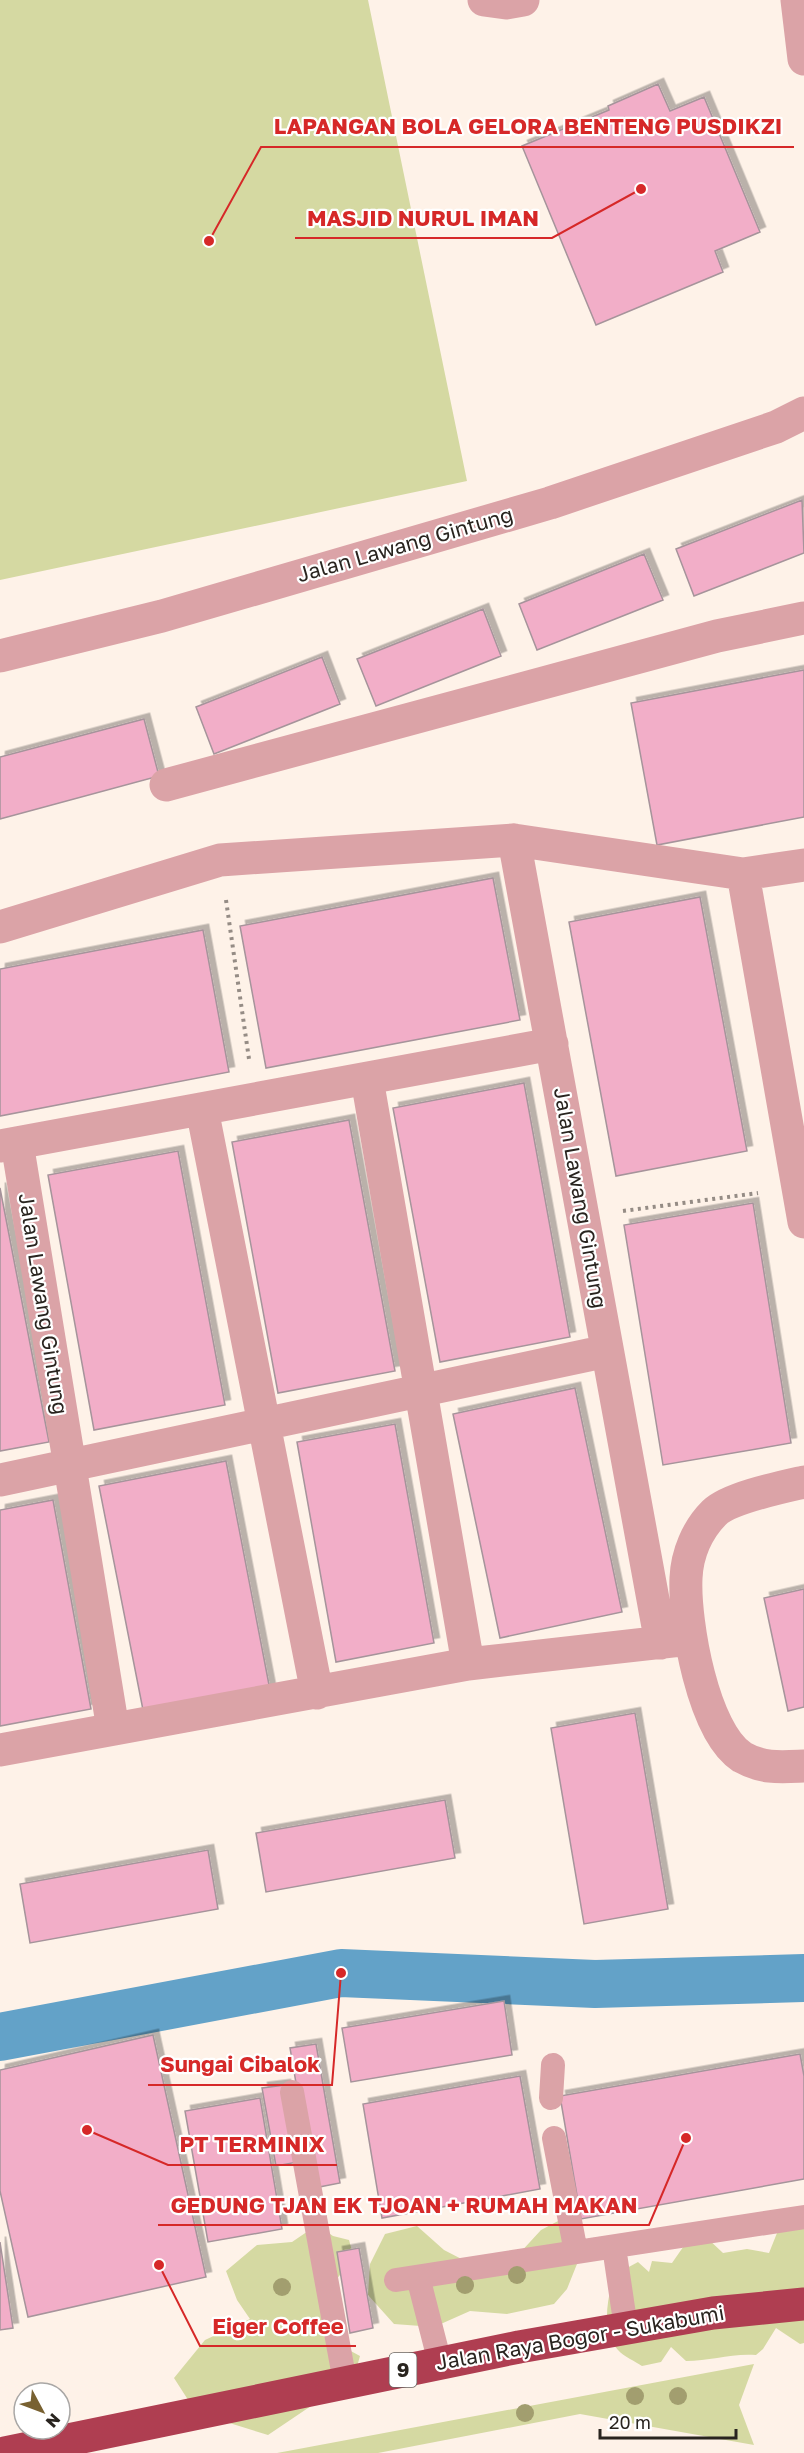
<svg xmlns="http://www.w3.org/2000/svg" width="804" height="2453" font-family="'Golos Text',sans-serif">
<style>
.green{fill:#d5d9a2}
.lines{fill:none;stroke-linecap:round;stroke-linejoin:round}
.canal{stroke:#63a2c8;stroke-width:48}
.building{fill:#f2aec8;stroke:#a6949b;stroke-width:1.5;filter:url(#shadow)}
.path{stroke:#958c85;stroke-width:4;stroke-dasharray:3 4.5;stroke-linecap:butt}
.lane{stroke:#dba3a7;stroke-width:24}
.street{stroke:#dba3a7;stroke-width:33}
.highway{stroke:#af3e51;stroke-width:33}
.tree{fill:#a29e6f}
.labels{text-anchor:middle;stroke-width:4.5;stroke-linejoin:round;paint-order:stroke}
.shield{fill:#fff;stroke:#696662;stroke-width:1.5}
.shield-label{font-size:20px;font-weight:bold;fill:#29241f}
.street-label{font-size:21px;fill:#29241f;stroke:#fff}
.leader{fill:none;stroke:#d62828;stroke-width:2}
.callout-dot{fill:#d62828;stroke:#fff;stroke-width:2}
.callout-label{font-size:22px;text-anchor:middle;font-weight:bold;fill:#d62828;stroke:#fff;stroke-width:4.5;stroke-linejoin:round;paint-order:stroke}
</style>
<defs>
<filter id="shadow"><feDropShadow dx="5.5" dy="-5.5" stdDeviation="0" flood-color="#0004"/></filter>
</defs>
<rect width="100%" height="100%" fill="#fef2e8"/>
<path class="green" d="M 0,0 L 368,0 L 467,481 L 0,580 Z
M 804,2211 L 804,2343 L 800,2344 L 776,2328 L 763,2349 L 756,2355 C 732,2353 710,2361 686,2361 L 671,2347 L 661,2362 L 642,2366 C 635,2361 624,2357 618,2350 C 600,2331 608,2297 614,2275 L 638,2262 L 649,2272 L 652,2261 L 672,2263 L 688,2240 L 706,2237 L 723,2253 L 747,2249 L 769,2253 L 781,2223 Z
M 560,2220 L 585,2244 L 567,2289 L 554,2304 L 507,2314 L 470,2311 L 434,2327 L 394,2324 L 368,2295 L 370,2264 L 385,2234 L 417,2226 L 444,2250 L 477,2267 L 518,2255 L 541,2230 Z
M 317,2225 L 333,2236 L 349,2240 L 354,2258 L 335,2281 L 334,2342 L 360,2356 L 354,2377 L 268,2435 L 223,2421 L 192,2406 L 174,2378 L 205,2340 L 250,2319 L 237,2300 L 226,2271 L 257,2245 L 292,2242 Z
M 754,2364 L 739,2405 L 754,2445 L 580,2414 L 378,2453 L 277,2453 Z"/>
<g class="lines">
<path class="canal" d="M 0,2037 L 341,1973 L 595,1984 L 804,1978"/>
</g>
<path class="building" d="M 658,84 L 670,111 L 704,97 L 760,232 L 715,251 L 723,272 L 596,325 L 522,146 L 609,110 L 608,106 Z
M 802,500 L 804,553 L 694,596 L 676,549 Z
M 644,554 L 663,600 L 537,650 L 519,604 Z
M 483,609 L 501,656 L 376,706 L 357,659 Z
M 322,657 L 340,704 L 214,754 L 196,707 Z
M 804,670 L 804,817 L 657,845 L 631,703 Z
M 144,719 L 159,776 L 0,819 L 0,757 Z
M 493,878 L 520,1020 L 266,1068 L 240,926 Z
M 700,897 L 747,1151 L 616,1176 L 569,922 Z
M 203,930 L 229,1072 L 0,1116 L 0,969 Z
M 524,1083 L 570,1337 L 440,1362 L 393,1108 Z
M 349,1120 L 395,1371 L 278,1393 L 232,1142 Z
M 178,1151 L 225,1405 L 94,1430 L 48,1175 Z
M 0,1188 L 49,1442 L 0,1451 Z
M 753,1203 L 791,1443 L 663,1465 L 624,1225 Z
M 575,1388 L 622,1612 L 500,1638 L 453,1414 Z
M 395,1424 L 434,1643 L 336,1662 L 297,1442 Z
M 226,1461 L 270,1690 L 144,1715 L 99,1486 Z
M 53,1500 L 91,1709 L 0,1726 L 0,1510 Z
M 804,1589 L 804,1707 L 788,1711 L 764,1598 Z
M 635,1713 L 668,1909 L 584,1924 L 551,1728 Z
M 445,1800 L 455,1858 L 266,1892 L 256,1833 Z
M 208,1850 L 218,1909 L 30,1943 L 20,1884 Z
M 504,2001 L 512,2055 L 351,2082 L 342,2028 Z
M 153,2035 L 206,2277 L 28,2317 L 0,2191 L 0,2070 Z
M 316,2044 L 340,2183 L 314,2188 L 290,2048 Z
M 800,2054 L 804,2076 L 804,2179 L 581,2219 L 560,2096 Z
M 520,2076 L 540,2189 L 382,2218 L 363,2104 Z
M 285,2085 L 298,2162 L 276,2166 L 262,2088 Z
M 260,2098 L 282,2229 L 208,2242 L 185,2111 Z
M 0,2242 L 13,2328 L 0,2330 Z
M 359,2248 L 373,2328 L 350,2333 L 337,2252 Z"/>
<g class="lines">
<path class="path" d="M 226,900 L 249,1059
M 623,1211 L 758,1193"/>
<path class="lane" d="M 292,2092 L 345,2382
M 551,2098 L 553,2065
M 554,2138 L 576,2252
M 614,2247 L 626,2328
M 418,2277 L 440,2363
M 396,2280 L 804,2217"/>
<path class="street" d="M 484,0 L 506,3 L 523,0
M 797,0 L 804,59
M 0,656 L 162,616 L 550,503 L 776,427 L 804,413
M 166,785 L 717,636 L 804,618
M 514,840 L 661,1643
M 743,874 L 804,1222
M 0,927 L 220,860 L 514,840 L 743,874 L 804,865
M 367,1079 L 468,1664
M 202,1109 L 317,1693
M 17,1143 L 113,1729
M 0,1146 L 552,1044
M 0,1480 L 607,1351
M 804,1482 C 782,1487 729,1498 714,1513 C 697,1530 687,1554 686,1578 C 684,1622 703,1732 742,1757 C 763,1769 781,1767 804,1766
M 0,1750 L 468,1664 L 690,1639"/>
<path class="highway" d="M 5,2453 L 519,2347 L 713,2313 L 804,2304"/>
</g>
<g class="tree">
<circle cx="517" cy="2275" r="9"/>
<circle cx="465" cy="2285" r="9"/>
<circle cx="282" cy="2287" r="9"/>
<circle cx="635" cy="2396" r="9"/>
<circle cx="678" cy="2396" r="9"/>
<circle cx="525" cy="2413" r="9"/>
</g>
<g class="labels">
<rect class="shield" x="389.5" y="2353" width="27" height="34" rx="4.5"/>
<g class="shield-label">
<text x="403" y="2377">9</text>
</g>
<g class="street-label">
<text transform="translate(405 545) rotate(-16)" y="7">Jalan Lawang Gintung</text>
<text transform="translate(580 1198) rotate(80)" y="7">Jalan Lawang Gintung</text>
<text transform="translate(43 1304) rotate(81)" y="7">Jalan Lawang Gintung</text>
<text transform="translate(580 2338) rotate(-10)" y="7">Jalan Raya Bogor - Sukabumi</text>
</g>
</g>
<path class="leader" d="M209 241L261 147H794M641 189L552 238H295M341 1973L332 2085H148M87 2130L168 2165H337M686 2138L649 2225H158M159 2265L200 2346H356"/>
<g class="callout-dot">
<circle cx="209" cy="241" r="6"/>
<circle cx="641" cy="189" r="6"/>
<circle cx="341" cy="1973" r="6"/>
<circle cx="87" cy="2130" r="6"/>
<circle cx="686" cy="2138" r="6"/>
<circle cx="159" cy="2265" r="6"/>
</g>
<g class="callout-label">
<text x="528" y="134">LAPANGAN BOLA GELORA BENTENG PUSDIKZI</text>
<text x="423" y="226">MASJID NURUL IMAN</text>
<text x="240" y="2072">Sungai Cibalok</text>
<text x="252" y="2152">PT TERMINIX</text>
<text x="404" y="2213">GEDUNG TJAN EK TJOAN + RUMAH MAKAN</text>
<text x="278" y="2334">Eiger Coffee</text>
</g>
<g transform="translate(42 2411) rotate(131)"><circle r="28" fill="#ffffff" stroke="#a9a7a5" stroke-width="1.5"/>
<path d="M0-4.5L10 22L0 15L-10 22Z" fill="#786131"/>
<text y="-9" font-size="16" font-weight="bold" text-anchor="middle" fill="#29241f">N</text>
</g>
<path d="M600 2429v9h136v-9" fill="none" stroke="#29241f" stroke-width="3"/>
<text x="609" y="2429" font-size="18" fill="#29241f" stroke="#ffffff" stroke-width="4.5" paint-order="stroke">20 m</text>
</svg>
